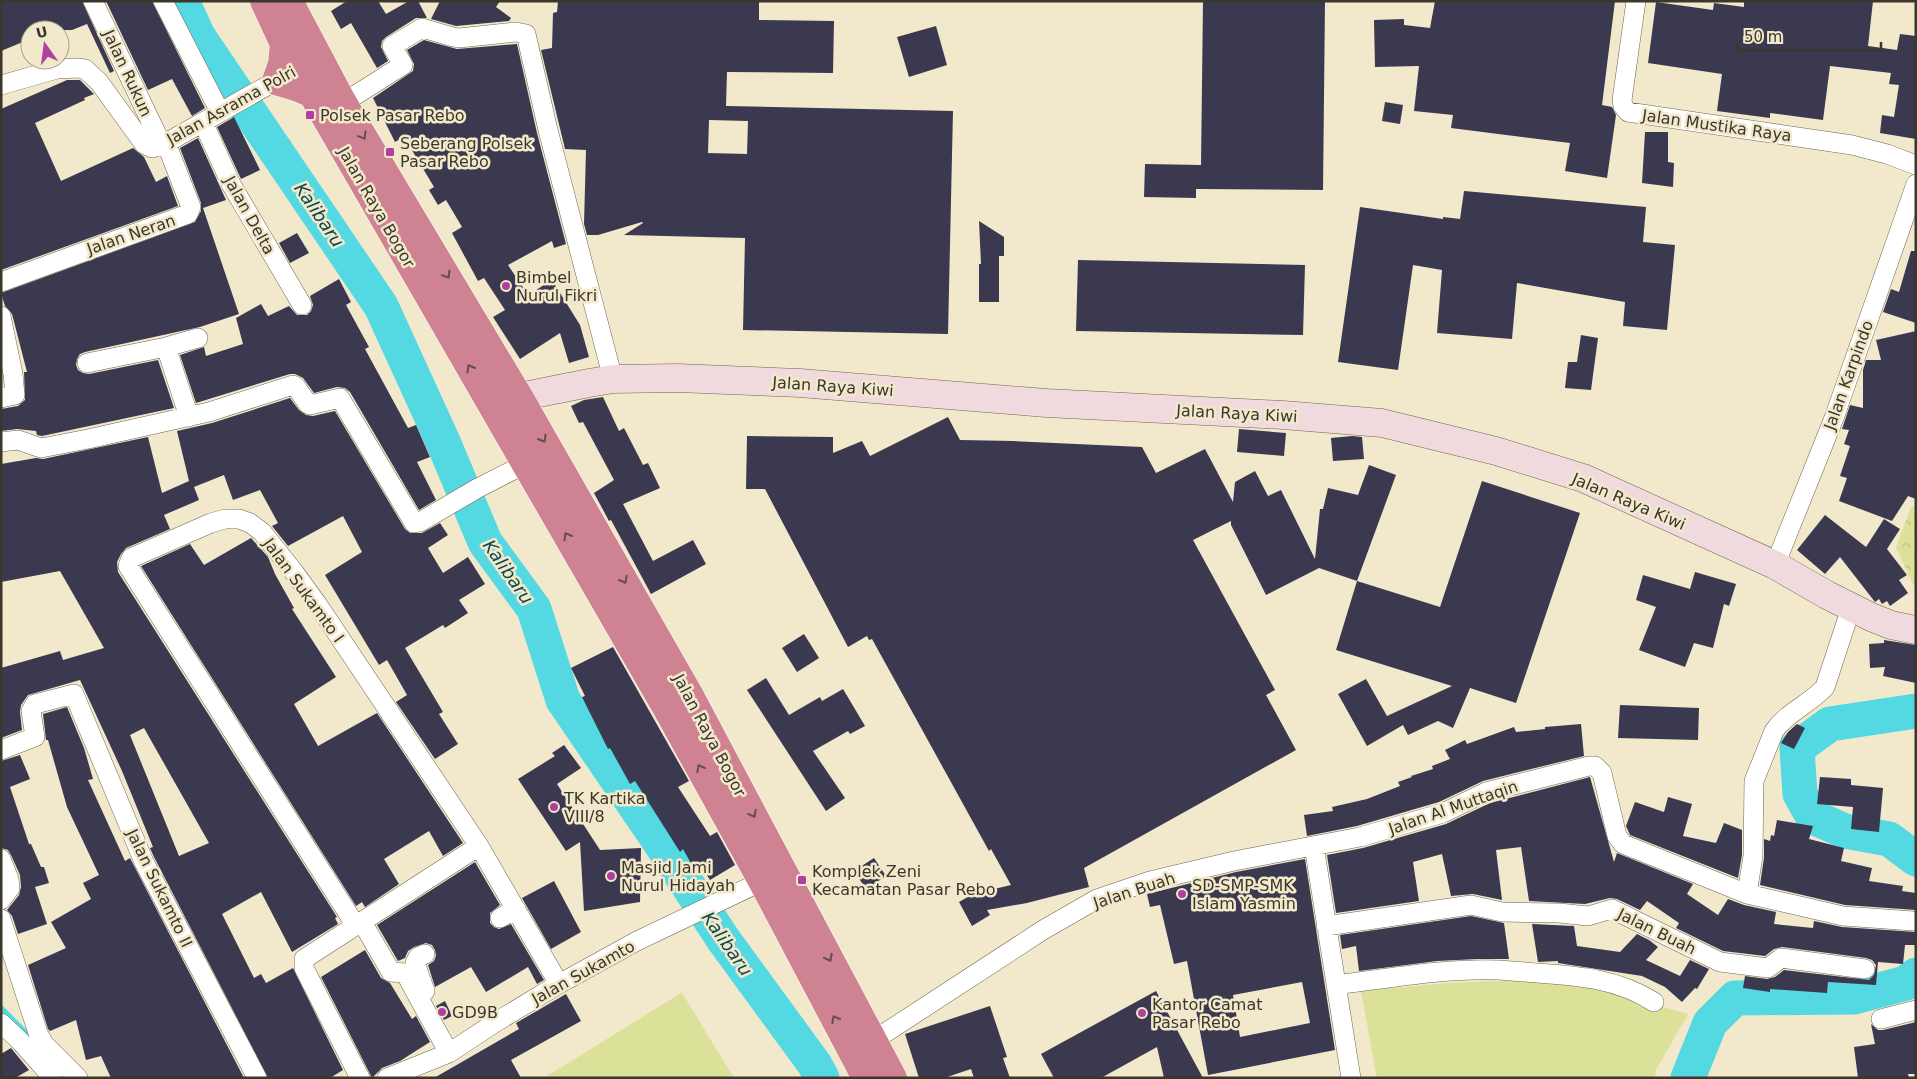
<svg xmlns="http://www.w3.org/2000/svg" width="1917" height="1079" font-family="'DejaVu Sans',sans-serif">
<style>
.grass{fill:#dbe199}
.forest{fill:url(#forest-crowns)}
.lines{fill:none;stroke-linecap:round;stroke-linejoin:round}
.stream{stroke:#54d9e3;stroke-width:5.5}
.river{stroke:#54d9e3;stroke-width:35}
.building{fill:#3b3950;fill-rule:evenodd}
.street-casing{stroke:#6f664c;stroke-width:20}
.secondary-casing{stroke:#6f664c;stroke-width:29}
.highway-casing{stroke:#fff;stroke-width:29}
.street{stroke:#fff;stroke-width:19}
.secondary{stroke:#f1dade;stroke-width:28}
.highway{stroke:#cf8392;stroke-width:28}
.oneway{stroke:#674e4a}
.poi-dot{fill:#ae409e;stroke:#f2e8cb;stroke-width:2}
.labels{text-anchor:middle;stroke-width:5;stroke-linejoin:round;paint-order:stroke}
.street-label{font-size:16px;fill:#3b372b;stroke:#f2e8cb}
.poi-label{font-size:16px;fill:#3b372b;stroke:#f2e8cb;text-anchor:start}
.water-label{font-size:18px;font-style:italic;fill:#0b474c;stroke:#f2e8cb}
</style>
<defs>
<pattern id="forest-crowns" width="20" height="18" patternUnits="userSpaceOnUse" patternTransform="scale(1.25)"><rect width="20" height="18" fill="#dbe199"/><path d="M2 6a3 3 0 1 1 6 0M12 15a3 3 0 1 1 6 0" fill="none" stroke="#bdc284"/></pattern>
</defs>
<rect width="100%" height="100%" fill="#f2e8cb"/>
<path class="grass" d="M 1561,978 L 1688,1014 L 1656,1070 L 1655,1078 L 1377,1078 L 1361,991 L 1448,983 Z
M 682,993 L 734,1078 L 544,1078 L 681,993 Z"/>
<path class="forest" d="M 1916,506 L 1916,612 L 1914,611 L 1916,590 L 1896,548 L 1911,507 Z"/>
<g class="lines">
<path class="stream" d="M 1,1008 L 34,1041"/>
<path class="river" d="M 182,1 L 198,36 L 381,306 L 444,444 L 485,542 L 534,609 L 563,700 L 659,841 L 723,939 L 815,1065 L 822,1078
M 1916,711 L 1830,724 L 1797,748 L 1800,794 L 1813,817 L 1845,831 L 1889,839 L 1916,859
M 1688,1078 L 1710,1023 L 1735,998 L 1854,997 L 1906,983 L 1916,975"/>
</g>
<path class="building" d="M 1,1 L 82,1 L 114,71 L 110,73 L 87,24 L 72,30 L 30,30 L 30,39 L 1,51 Z
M 106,1 L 152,1 L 205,108 L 192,116 L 172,79 L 148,90 Z
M 347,1 L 378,1 L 386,14 L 409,1 L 418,1 L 427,18 L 416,18 L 386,37 L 382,41 L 381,47 L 388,61 L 377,68 L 351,23 L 341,29 L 331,11 Z
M 440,1 L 500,1 L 496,7 L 511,18 L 509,21 L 456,26 L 431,19 Z
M 558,1 L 759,1 L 759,20 L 834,21 L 833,73 L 727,72 L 726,106 L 953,111 L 948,334 L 743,330 L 745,238 L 624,235 L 643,223 L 642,222 L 598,235 L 587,235 L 584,224 L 586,150 L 565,149 L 541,50 L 552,48 L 553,13 L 557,12 ZM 709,120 L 748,121 L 747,154 L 708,153 Z
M 1203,1 L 1325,1 L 1323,190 L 1196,189 L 1196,198 L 1144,197 L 1145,164 L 1201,165 Z
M 1435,1 L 1615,1 L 1602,105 L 1612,107 L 1616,115 L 1607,178 L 1565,171 L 1570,143 L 1451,128 L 1453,115 L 1414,111 L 1419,66 L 1375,67 L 1374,20 L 1404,19 L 1404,25 L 1430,28 Z
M 1744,1 L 1873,1 L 1868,46 L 1897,50 L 1900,34 L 1916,36 L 1916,139 L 1880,133 L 1882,115 L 1894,117 L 1899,85 L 1889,84 L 1891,73 L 1830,66 L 1823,120 L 1770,113 L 1770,118 L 1717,111 L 1722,74 L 1648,63 L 1656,2 L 1713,10 L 1714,3 L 1744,7 Z
M 936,26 L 947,65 L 909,77 L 897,37 Z
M 424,40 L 457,49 L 517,44 L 537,133 L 566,244 L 554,248 L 552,241 L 508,265 L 528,295 L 552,280 L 580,325 L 589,357 L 569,363 L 560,333 L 520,359 L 493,317 L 505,310 L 484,278 L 478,281 L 452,233 L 462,227 L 446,200 L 438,205 L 429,190 L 434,187 L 404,137 L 395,142 L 373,98 L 413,71 L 414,64 L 407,50 Z
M 67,80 L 80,80 L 94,94 L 84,98 L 85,100 L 35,123 L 61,181 L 133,148 L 144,157 L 156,182 L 167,176 L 178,206 L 1,270 L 1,109 Z
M 1385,102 L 1403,105 L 1400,124 L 1382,121 Z
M 234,117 L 260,170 L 241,179 L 217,127 Z
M 1645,132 L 1668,132 L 1668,162 L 1674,163 L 1673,187 L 1642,183 Z
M 198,138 L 226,200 L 203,208 L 239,314 L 200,327 L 85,352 L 80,354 L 77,359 L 76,365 L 78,370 L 83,373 L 89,374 L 158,360 L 174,408 L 42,436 L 37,435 L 36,431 L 17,429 L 1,431 L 1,409 L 18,406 L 25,400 L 24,372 L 27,372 L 12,314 L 5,306 L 1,293 L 195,222 L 201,211 L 201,203 L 180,148 Z
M 1464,191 L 1646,207 L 1643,242 L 1675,245 L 1667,330 L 1623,326 L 1625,302 L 1517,283 L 1512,339 L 1437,333 L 1442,270 L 1413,265 L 1398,370 L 1338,362 L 1360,207 L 1443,219 L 1443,217 L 1460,219 Z
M 979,221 L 1004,237 L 1004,256 L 999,256 L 999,302 L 979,302 L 979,264 L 981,264 Z
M 297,233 L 309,253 L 290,263 L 279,243 Z
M 1911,251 L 1916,251 L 1916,323 L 1883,312 L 1891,289 L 1899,292 Z
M 1078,260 L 1305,265 L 1303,335 L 1076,331 Z
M 339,279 L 351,302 L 346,305 L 369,347 L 365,349 L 408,428 L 416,425 L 430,457 L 417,462 L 436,500 L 419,510 L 350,392 L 345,388 L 337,387 L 314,393 L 303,378 L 295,374 L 290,374 L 196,403 L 180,355 L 204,347 L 206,356 L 243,344 L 236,318 L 261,304 L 268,316 L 289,306 L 297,315 L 307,315 L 311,311 L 313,305 L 310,296 Z
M 1916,331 L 1916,499 L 1908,496 L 1892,521 L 1839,501 L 1847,478 L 1840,476 L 1850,446 L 1844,444 L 1849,430 L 1842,429 L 1850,405 L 1863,408 L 1863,370 L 1866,360 L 1881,360 L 1876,340 Z
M 1581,335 L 1598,338 L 1591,390 L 1565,388 L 1568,362 L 1577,362 Z
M 603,397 L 619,431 L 624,428 L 643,465 L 648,463 L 660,488 L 623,504 L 653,561 L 693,540 L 706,564 L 651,594 L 611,520 L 609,521 L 594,493 L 614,480 L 583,422 L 579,423 L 571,406 L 584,400 Z
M 290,398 L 299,410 L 306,415 L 313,416 L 335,411 L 405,529 L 410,533 L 422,533 L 440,523 L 448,535 L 428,548 L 443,573 L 468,557 L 485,584 L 459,600 L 468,613 L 445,628 L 443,625 L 405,648 L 443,712 L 439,714 L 458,744 L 435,759 L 396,702 L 407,695 L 387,660 L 379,665 L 325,575 L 362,552 L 343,516 L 288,546 L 272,526 L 278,523 L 260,490 L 233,500 L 224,475 L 194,487 L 199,500 L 164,515 L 170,529 L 126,548 L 121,554 L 117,562 L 118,572 L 337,917 L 335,918 L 338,924 L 292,952 L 261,892 L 222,914 L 254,978 L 261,974 L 266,983 L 293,968 L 343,1070 L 330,1078 L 268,1078 L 154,857 L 150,848 L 153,847 L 122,771 L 80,680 L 28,695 L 21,705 L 20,712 L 22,730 L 1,738 L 1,668 L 60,651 L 63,660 L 104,648 L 60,571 L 1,582 L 1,464 L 36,458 L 43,459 L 148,437 L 162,493 L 189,481 L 177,431 L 212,423 ZM 144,728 L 209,843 L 179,856 L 130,735 Z
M 948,417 L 960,440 L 1013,441 L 1142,447 L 1156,473 L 1205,449 L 1233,502 L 1235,482 L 1255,471 L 1268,496 L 1281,490 L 1315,559 L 1320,509 L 1323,509 L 1328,488 L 1358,495 L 1369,465 L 1396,475 L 1357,581 L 1319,568 L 1266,595 L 1231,525 L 1231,521 L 1193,540 L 1275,690 L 1266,695 L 1296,750 L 1084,868 L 1089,887 L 1027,903 L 987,910 L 990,915 L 972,926 L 959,902 L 973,894 L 1011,885 L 991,849 L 989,851 L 872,639 L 869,640 L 867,636 L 848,647 L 765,489 L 746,489 L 747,436 L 833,437 L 833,453 L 862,441 L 870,456 Z
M 1239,429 L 1286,433 L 1284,456 L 1237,452 Z
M 1352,436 L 1362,437 L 1364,459 L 1333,461 L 1331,438 Z
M 1482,481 L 1580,513 L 1516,703 L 1470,688 L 1453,728 L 1438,721 L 1408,735 L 1403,725 L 1367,746 L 1338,694 L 1366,679 L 1387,716 L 1452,686 L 1336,650 L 1357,581 L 1440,607 Z
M 1825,515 L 1866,547 L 1884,519 L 1900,529 L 1887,549 L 1907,575 L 1899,580 L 1908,593 L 1890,606 L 1887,601 L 1882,604 L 1879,599 L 1875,602 L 1840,557 L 1825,574 L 1797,550 Z
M 251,538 L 268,557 L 275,574 L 294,608 L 292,609 L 336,677 L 294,704 L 318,746 L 377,713 L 463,843 L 443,856 L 429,831 L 384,859 L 399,884 L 365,907 L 362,902 L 356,906 L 141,566 L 190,544 L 204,565 Z
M 1695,572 L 1736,584 L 1729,606 L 1724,604 L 1713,648 L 1694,643 L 1685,667 L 1639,650 L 1656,607 L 1636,600 L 1643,575 L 1690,589 Z
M 804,634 L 819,658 L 797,672 L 782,648 Z
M 1884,640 L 1916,645 L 1916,683 L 1883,676 L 1885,667 L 1870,668 L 1869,644 L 1884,643 Z
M 613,647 L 689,781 L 678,787 L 710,836 L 717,832 L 735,865 L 710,880 L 699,863 L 693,867 L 683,849 L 680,852 L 635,781 L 630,784 L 610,748 L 608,749 L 582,697 L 585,696 L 571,668 Z
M 766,678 L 789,715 L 820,697 L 822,701 L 843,689 L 865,726 L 850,734 L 848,731 L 813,751 L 845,798 L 826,811 L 747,690 Z
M 1620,705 L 1699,708 L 1698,740 L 1618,738 Z
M 67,707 L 84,748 L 93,779 L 88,780 L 125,861 L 130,858 L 244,1078 L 111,1078 L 101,1056 L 86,1060 L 76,1020 L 50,1031 L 48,1029 L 28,965 L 66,948 L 51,922 L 91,899 L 83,883 L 99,875 L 67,807 L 48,740 L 46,740 L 43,714 Z
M 1581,724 L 1584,756 L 1483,781 L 1439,802 L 1357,826 L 1307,836 L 1304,815 L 1333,811 L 1332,807 L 1367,799 L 1400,786 L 1398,782 L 1412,777 L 1411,776 L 1433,769 L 1432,766 L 1450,759 L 1445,750 L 1465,740 L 1467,744 L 1514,727 L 1516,732 L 1545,729 L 1545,727 Z
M 1797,724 L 1805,728 L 1794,749 L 1781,743 L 1788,732 Z
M 564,745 L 581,768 L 557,784 L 600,850 L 641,848 L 640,902 L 584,911 L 580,842 L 566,851 L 518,779 L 555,756 L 552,753 Z
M 20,755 L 30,779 L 10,787 L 29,844 L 31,844 L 41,867 L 44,867 L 49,883 L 35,887 L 47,924 L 18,934 L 12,916 L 7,910 L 19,895 L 21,887 L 20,875 L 11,855 L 8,850 L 1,848 L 1,761 Z
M 1590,777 L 1614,862 L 1617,853 L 1693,884 L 1687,894 L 1718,915 L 1728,899 L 1744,905 L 1776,912 L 1774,924 L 1813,928 L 1814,921 L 1842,927 L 1916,932 L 1916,945 L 1905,945 L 1903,964 L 1878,962 L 1876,985 L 1828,982 L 1827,993 L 1770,989 L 1770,992 L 1743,988 L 1745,976 L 1767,979 L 1775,977 L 1784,970 L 1869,980 L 1874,975 L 1876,965 L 1872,960 L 1866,958 L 1782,947 L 1774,949 L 1765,956 L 1723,951 L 1676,928 L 1679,923 L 1647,901 L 1640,910 L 1617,899 L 1610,898 L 1585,904 L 1529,901 L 1521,847 L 1496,850 L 1502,900 L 1473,894 L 1451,896 L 1442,854 L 1413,862 L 1419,901 L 1336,913 L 1327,855 L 1363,848 L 1446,824 L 1490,803 Z
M 1820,777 L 1851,779 L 1851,785 L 1883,788 L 1879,832 L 1851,829 L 1853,807 L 1817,804 Z
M 1668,797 L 1692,804 L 1683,836 L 1716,843 L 1724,823 L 1742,830 L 1742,855 L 1738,878 L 1630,835 L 1626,826 L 1635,802 L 1664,812 Z
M 1777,820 L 1813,826 L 1809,839 L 1844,848 L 1841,861 L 1872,868 L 1869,881 L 1903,886 L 1902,891 L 1916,893 L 1916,910 L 1845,905 L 1760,885 L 1764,858 L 1764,839 L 1770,841 L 1771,835 L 1774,836 Z
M 874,858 L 886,876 L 866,889 L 854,871 Z
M 1305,859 L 1335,1050 L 1208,1075 L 1187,961 L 1174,964 L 1160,905 L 1150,907 L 1147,894 L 1236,872 ZM 1302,982 L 1310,1023 L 1240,1037 L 1233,995 Z
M 475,862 L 500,905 L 490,913 L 490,923 L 494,927 L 499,929 L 511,924 L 544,980 L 537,984 L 528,967 L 486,992 L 471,967 L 435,987 L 428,965 L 434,961 L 436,956 L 435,950 L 432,945 L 426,943 L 414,947 L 408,951 L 405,958 L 398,961 L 377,925 Z
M 554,881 L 581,932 L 551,949 L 522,898 Z
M 1471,916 L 1504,923 L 1509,959 L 1478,959 L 1437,961 L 1359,971 L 1356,946 L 1342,949 L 1340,935 Z
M 1532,924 L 1574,926 L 1577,946 L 1620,952 L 1637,934 L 1649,940 L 1658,947 L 1646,960 L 1680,976 L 1690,960 L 1709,969 L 1697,989 L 1695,988 L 1682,1002 L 1665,987 L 1642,976 L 1558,963 L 1558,961 L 1538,962 Z
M 365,950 L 381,978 L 390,983 L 412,1019 L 416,1016 L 430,1042 L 400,1061 L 382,1068 L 372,1078 L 321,977 Z
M 1156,991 L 1203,1078 L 1164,1078 L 1157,1047 L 1101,1078 L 1054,1078 L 1041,1054 Z
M 566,994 L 581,1021 L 511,1060 L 521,1078 L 434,1078 L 519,1029 L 516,1023 Z
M 445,1001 L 452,1016 L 444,1020 L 436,1006 Z
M 990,1006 L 1007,1057 L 1003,1058 L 1010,1078 L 974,1078 L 971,1069 L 944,1078 L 919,1078 L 905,1034 Z
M 1916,1022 L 1916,1074 L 1908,1074 L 1909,1078 L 1858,1078 L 1854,1047 L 1875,1044 L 1871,1024 L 1878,1030 L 1883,1030 Z
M 11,1048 L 29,1070 L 15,1078 L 1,1078 L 1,1054 Z"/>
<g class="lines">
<defs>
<path id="street" d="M 93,1 L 162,145
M 163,1 L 220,112
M 1636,1 L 1622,100 L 1623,106 L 1628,112 L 1852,145 L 1887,154 L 1916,165
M 1,85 L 57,69 L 77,68 L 85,69 L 99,82 L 144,144 L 152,148 L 166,143 L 286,75
M 343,103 L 403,65 L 392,46 L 422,28 L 453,37 L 459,38 L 516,32 L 526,34 L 548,130 L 613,379
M 203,122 L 231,184 L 302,305
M 1,282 L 188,214 L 191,207 L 166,143
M 1,316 L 13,374 L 15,395 L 1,398
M 166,347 L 189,417
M 87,363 L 166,347 L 198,338
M 1,442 L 18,440 L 41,448 L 88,439 L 209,412 L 293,385 L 296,387 L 308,404 L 310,405 L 340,398 L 414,523 L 420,522 L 478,488 L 525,464
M 1775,565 L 1834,418 L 1916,184
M 1,750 L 35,737 L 31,711 L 35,704 L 74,694 L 144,862 L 257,1078
M 1314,846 L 1351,1078
M 1,859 L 9,879 L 10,888 L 1,900
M 1747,894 L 1843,916 L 1913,921
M 500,918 L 516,909
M 1,919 L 38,1033 L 44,1044 L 78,1078
M 362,922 L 391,972 L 405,973 L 449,1053
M 356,926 L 128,566 L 131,558 L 211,523 L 225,519 L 239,519 L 250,523 L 262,532 L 294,572 L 318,605 L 479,846 L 559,984
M 1326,926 L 1471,905 L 1502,912 L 1559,913 L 1588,916 L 1612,909 L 1720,962 L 1768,968 L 1781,958 L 1865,969
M 1336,985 C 1390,978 1445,968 1499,970 C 1512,971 1525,972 1537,973 C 1580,976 1618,979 1654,1002
M 425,991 L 415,963 L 418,957 L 425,954
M 1881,1019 L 1916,1010
M 1,1023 L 21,1042 L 53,1078
M 865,1046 L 1043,930 L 1097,899 L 1150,881 L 1234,861 L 1360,837 L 1443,813 L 1486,792 L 1589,766 L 1595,766 L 1602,773 L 1617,836 L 1623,844 L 1747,894 L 1753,856 L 1754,781 L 1774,731 C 1787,712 1810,704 1825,687 L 1851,608
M 360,1078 L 304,968 L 304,959 L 479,846
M 387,1078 L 449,1053 L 496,1022 L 559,984 L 637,941 L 773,876"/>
<path id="secondary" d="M 498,408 L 519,397 L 589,383 L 613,379 L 678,378 L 800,383 L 1046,403 L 1283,415 L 1382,423 L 1496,451 L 1583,478 L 1775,565 L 1827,595 L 1871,617 L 1891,625 L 1916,630"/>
<path id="highway" d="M 264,1 L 284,44 L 322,111 L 667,709 L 762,881 L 866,1078
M 289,1 L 343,103 L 519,397 L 690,696 L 893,1078
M 284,44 L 282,64 L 276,81 L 296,87 L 313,94"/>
</defs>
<use href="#street" class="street-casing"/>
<use href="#secondary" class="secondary-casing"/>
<use href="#highway" class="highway-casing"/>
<use href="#street" class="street"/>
<use href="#secondary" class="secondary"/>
<use href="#highway" class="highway"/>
</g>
<defs><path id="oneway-chevron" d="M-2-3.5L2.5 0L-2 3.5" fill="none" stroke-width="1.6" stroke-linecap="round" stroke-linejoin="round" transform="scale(1.25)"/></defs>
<g class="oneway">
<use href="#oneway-chevron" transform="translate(363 136) rotate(59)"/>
<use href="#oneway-chevron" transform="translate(447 275) rotate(59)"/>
<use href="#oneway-chevron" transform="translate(470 368) rotate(-120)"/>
<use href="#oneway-chevron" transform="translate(543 439) rotate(60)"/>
<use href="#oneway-chevron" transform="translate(567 536) rotate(-120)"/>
<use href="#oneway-chevron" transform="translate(624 580) rotate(60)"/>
<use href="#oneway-chevron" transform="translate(700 768) rotate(-119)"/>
<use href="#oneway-chevron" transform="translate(753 814) rotate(62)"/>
<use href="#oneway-chevron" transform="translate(829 958) rotate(62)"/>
<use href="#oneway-chevron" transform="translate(835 1019) rotate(-118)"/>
</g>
<g class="poi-dot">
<rect x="305" y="110" width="10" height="10" rx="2.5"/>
<rect x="385" y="147" width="10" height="10" rx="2.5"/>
<circle cx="506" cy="286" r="5"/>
<circle cx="554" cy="807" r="5"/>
<circle cx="611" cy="876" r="5"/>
<rect x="797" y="875" width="10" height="10" rx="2.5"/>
<circle cx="1182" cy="894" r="5"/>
<circle cx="442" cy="1012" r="5"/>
<circle cx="1142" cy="1013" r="5"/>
</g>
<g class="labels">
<g class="street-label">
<text transform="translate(128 73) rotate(65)" y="6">Jalan Rukun</text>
<text transform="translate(231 105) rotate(-29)" y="6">Jalan Asrama Polri</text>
<text transform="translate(1717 125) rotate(8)" y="6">Jalan Mustika Raya</text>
<text transform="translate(377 207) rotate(60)" y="6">Jalan Raya Bogor</text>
<text transform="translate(250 215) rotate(61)" y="6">Jalan Delta</text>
<text transform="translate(131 234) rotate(-19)" y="6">Jalan Neran</text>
<text transform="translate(1848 375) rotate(-70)" y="6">Jalan Karpindo</text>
<text transform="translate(833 386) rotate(4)" y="6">Jalan Raya Kiwi</text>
<text transform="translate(1237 413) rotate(3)" y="6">Jalan Raya Kiwi</text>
<text transform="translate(1629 501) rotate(23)" y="6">Jalan Raya Kiwi</text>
<text transform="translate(304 590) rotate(54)" y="6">Jalan Sukamto I</text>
<text transform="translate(710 735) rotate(62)" y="6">Jalan Raya Bogor</text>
<text transform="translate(1453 807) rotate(-19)" y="6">Jalan Al Muttaqin</text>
<text transform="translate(160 888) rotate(64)" y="6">Jalan Sukamto II</text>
<text transform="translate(1134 890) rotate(-18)" y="6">Jalan Buah</text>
<text transform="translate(1657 931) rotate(26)" y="6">Jalan Buah</text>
<text transform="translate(583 972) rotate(-29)" y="6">Jalan Sukamto</text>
</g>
<g class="poi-label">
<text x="320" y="121">Polsek Pasar Rebo</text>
<text x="400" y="149">Seberang Polsek<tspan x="400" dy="18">Pasar Rebo</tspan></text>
<text x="516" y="283">Bimbel<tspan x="516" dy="18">Nurul Fikri</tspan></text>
<text x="564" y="804">TK Kartika<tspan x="564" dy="18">VIII/8</tspan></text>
<text x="621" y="873">Masjid Jami<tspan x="621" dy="18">Nurul Hidayah</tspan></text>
<text x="812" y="877">Komplek Zeni<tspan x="812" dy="18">Kecamatan Pasar Rebo</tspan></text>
<text x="1192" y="891">SD-SMP-SMK<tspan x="1192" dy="18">Islam Yasmin</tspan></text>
<text x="1152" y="1010">Kantor Camat<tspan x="1152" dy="18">Pasar Rebo</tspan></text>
<text x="452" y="1018">GD9B</text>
</g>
<g class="water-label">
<text transform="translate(319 215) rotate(56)" y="6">Kalibaru</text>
<text transform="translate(508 572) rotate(55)" y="6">Kalibaru</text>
<text transform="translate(727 944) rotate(55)" y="6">Kalibaru</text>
</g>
</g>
<rect width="1917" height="1079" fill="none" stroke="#3b372b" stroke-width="5"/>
<g transform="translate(45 45) rotate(346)"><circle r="24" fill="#f2e8cb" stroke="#a9a18b"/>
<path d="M0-4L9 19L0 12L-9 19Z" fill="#ae409e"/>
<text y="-8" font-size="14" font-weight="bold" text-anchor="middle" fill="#3b372b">U</text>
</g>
<path d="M1737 42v8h144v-8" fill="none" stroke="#3b372b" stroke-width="2.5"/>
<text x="1744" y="42" font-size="15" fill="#3b372b" stroke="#f2e8cb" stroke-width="4" paint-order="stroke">50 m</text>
</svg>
